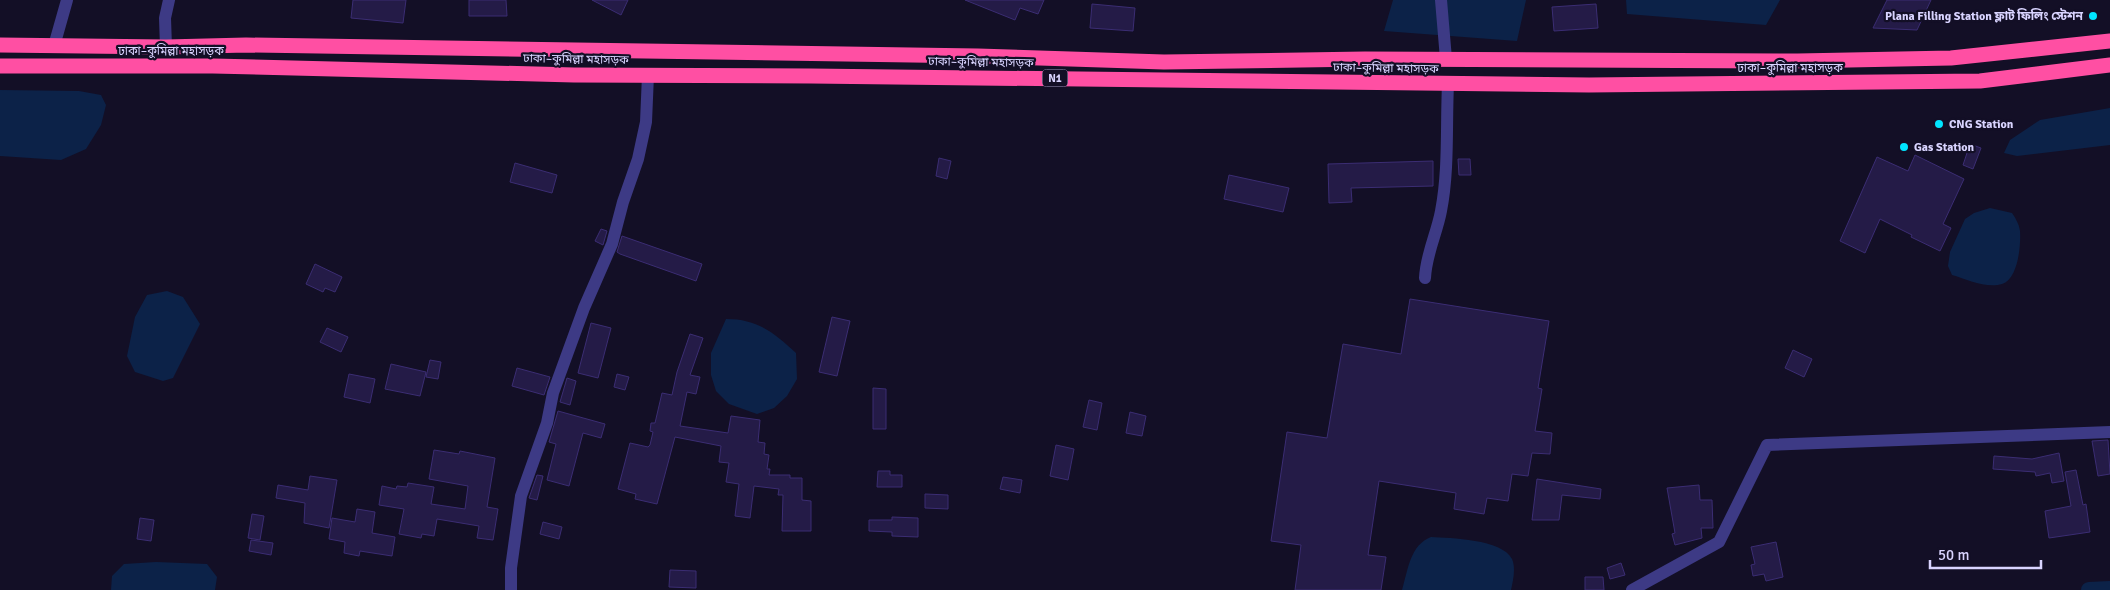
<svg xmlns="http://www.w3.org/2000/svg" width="2110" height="590" font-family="Signika,'Noto Sans Bengali',sans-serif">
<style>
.water{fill:#0c2248}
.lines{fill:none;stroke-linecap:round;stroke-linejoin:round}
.canal{stroke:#0c2248;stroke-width:16}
.building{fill:#241b47;stroke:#3b2d73}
.minor{stroke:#3d3a85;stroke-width:12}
.highway{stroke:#ff4fa3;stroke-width:15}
.poi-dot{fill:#00e5ff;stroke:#130f26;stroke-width:2}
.labels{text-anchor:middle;stroke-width:4.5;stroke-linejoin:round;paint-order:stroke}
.shield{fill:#130f26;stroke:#9e99be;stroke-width:1}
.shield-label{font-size:11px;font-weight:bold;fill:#d9d4ff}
.poi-label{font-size:12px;font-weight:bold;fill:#d9d4ff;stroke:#130f26;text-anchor:start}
.street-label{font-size:12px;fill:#d9d4ff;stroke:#130f26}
</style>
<rect width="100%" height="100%" fill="#130f26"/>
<path class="water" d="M 1393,0 L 1526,0 L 1517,41 L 1384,31 Z
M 1626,0 L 1780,0 L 1766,25 L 1627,14 Z
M 0,90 L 79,91 L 101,95 L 106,105 L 101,125 L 86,149 L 61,160 L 0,156 Z
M 2110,108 L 2110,145 L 2017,156 L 2004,153 L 2010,140 L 2040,120 Z
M 1990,208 L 2012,213 C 2016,219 2019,224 2020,231 C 2021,246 2018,279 2002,284 C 1987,289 1966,279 1952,275 L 1948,266 L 1950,252 L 1965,219 L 1974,213 Z
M 167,291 L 183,297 L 200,324 L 173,378 L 163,381 L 135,372 L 127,356 L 135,317 L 147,295 Z
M 726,319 C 758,319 774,333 796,353 L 797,379 L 787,396 L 774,408 L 757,414 L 729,404 L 716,391 L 711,375 L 711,353 Z
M 1431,537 C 1450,538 1502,539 1512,559 C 1516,568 1513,581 1511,590 L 1402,590 C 1408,570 1410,545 1431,537 Z
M 156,562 L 207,564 L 217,577 L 215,590 L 111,590 L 112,576 L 124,564 Z"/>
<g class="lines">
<path class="canal" d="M 2089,590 L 2110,589"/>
</g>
<path class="building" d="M 353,0 L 406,0 L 403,23 L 351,18 Z
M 469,0 L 506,0 L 507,16 L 469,16 Z
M 592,0 L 628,0 L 621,15 Z
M 965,0 L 1044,0 L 1038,14 L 1020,8 L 1015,20 Z
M 1887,0 L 1931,0 L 1917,30 L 1873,28 Z
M 1092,4 L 1135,8 L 1133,31 L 1090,28 Z
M 1596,4 L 1598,28 L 1554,31 L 1552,7 Z
M 1970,144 L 1981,148 L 1973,169 L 1963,165 Z
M 1915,155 L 1964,179 L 1943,224 L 1951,228 L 1940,251 L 1911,237 L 1912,235 L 1880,219 L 1865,253 L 1840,241 L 1877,157 L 1908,171 Z
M 939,158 L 951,161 L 947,179 L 936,176 Z
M 1458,159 L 1470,159 L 1471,175 L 1459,175 Z
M 1433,161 L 1433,186 L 1351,188 L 1352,202 L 1329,203 L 1328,164 Z
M 515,163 L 557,175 L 552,193 L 510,182 Z
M 1229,175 L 1289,188 L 1283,212 L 1224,199 Z
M 601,229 L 607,231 L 603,245 L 595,241 Z
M 622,236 L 702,264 L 696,281 L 620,254 L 617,252 Z
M 315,264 L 342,277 L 335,292 L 325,288 L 323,292 L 306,284 Z
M 1410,299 L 1549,321 L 1538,388 L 1542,389 L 1535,431 L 1552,433 L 1550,454 L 1532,453 L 1528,476 L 1512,474 L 1508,501 L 1487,498 L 1484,514 L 1454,509 L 1456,493 L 1379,481 L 1368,555 L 1386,557 L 1381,590 L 1295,590 L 1301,545 L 1271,541 L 1287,432 L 1327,438 L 1343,344 L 1401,354 Z
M 832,317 L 850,321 L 837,376 L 819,372 Z
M 591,323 L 611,328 L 598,378 L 578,373 Z
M 327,328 L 348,337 L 341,352 L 320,342 Z
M 690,334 L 703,338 L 690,375 L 700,377 L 696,394 L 687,392 L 680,426 L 728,433 L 731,416 L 760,420 L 758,442 L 765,443 L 764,454 L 769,455 L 767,469 L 770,469 L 769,475 L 790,475 L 790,478 L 802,478 L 802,500 L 811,501 L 811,531 L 782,531 L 783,495 L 778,495 L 779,489 L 754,486 L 750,518 L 735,516 L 739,484 L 726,482 L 729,463 L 719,462 L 721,446 L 675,437 L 657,504 L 635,499 L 636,494 L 618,489 L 630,443 L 648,447 L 650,445 L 653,432 L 650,431 L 651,423 L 655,423 L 662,393 L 672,395 L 677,372 Z
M 1793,350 L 1812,359 L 1804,377 L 1785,368 Z
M 430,360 L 441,362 L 438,379 L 426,377 Z
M 391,364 L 426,372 L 420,396 L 385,389 Z
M 517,368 L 550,377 L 544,395 L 512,386 Z
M 349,374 L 375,379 L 370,403 L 344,397 Z
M 617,374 L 629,377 L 625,390 L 614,387 Z
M 567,378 L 576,381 L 570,405 L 560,402 Z
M 873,388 L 886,389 L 886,429 L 873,429 Z
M 1089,400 L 1102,403 L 1097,430 L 1083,427 Z
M 558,411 L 605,424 L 601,438 L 583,433 L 569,486 L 547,480 L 556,444 L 549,442 Z
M 1130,412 L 1146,416 L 1142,436 L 1126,433 Z
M 2108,440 L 2110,474 L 2098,476 L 2092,441 Z
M 1056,445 L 1074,449 L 1068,480 L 1050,476 Z
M 434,450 L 459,454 L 460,451 L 495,458 L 487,507 L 498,509 L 493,540 L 477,538 L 479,526 L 437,519 L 434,536 L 422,534 L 421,538 L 399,534 L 404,509 L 379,505 L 382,486 L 396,489 L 397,486 L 407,487 L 408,483 L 434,487 L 431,504 L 465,509 L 468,486 L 429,479 Z
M 2059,453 L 2064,481 L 2052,483 L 2050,473 L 2036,476 L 2035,472 L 1993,469 L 1994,456 L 2032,459 Z
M 2076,470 L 2083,505 L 2086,504 L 2090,532 L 2049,538 L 2045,511 L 2071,506 L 2065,472 Z
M 878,471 L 890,471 L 890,475 L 902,475 L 902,487 L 877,487 Z
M 537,475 L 543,476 L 537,500 L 529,498 Z
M 310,476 L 337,480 L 329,528 L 304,523 L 305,503 L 276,498 L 278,485 L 308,490 Z
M 1003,477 L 1022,480 L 1020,493 L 1000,489 Z
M 1537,479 L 1601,489 L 1600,499 L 1562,495 L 1559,520 L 1532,520 Z
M 1699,485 L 1700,500 L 1712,500 L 1713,528 L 1701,528 L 1702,538 L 1675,545 L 1672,534 L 1675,533 L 1667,488 Z
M 925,494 L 948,495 L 948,509 L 925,508 Z
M 357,509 L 375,512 L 372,533 L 395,537 L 392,556 L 360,551 L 359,556 L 344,553 L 345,542 L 329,539 L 332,518 L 355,522 Z
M 252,514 L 264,516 L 260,540 L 248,538 Z
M 892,517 L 918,518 L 918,537 L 892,536 L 892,532 L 869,531 L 869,520 L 892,520 Z
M 140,518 L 154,520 L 151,541 L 137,539 Z
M 543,522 L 562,527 L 559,539 L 540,534 Z
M 251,540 L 273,543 L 271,555 L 249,551 Z
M 1776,542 L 1783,577 L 1766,581 L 1764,574 L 1753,576 L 1751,565 L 1755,564 L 1751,547 Z
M 1621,563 L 1625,575 L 1610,579 L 1607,568 Z
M 670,570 L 696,571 L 696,588 L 669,587 Z
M 1585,577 L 1603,577 L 1604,590 L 1585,590 Z"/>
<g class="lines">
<path class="minor" d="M 1441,0 L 1446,59
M 54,46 L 67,0
M 166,47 L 165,18 L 169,0
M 1425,278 C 1426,254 1437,233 1441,211 C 1449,170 1446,125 1448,84
M 511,590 L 511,568 L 521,496 L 547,423 L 553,393 L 584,308 L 612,244 L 623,202 L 638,159 L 646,122 L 648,75
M 1632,590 L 1719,542 L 1767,445 L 2110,432"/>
<path class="highway" d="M 0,45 L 166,47 L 246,45 L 978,56 L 1164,62 L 1365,59 L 1798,61 L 1951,58 L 2110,41
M 0,66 L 213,66 L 574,75 L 811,76 L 1589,85 L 1980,81 L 2110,65"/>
</g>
<g class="poi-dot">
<circle cx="2093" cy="16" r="5"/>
<circle cx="1939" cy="124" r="5"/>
<circle cx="1904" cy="147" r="5"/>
</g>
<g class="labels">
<rect class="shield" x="1042.5" y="69.5" width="25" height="17" rx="4"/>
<g class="shield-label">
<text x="1055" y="82">N1</text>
</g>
<g class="poi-label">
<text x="2083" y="20" text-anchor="end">Plana Filling Station ফ্লাট ফিলিং স্টেশন</text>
<text x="1949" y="128">CNG Station</text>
<text x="1914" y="151">Gas Station</text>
</g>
<g class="street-label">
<text x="171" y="55">ঢাকা–কুমিল্লা মহাসড়ক</text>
<text transform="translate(576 59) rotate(1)" y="4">ঢাকা–কুমিল্লা মহাসড়ক</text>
<text transform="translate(981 62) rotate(1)" y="4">ঢাকা–কুমিল্লা মহাসড়ক</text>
<text transform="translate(1386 68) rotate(1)" y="4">ঢাকা–কুমিল্লা মহাসড়ক</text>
<text x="1790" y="72">ঢাকা–কুমিল্লা মহাসড়ক</text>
</g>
</g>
<path d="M1930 560v8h111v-8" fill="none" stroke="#d9d4ff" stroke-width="2.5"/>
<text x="1938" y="560" font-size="15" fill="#d9d4ff" stroke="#130f26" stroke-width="4" paint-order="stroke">50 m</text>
</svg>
